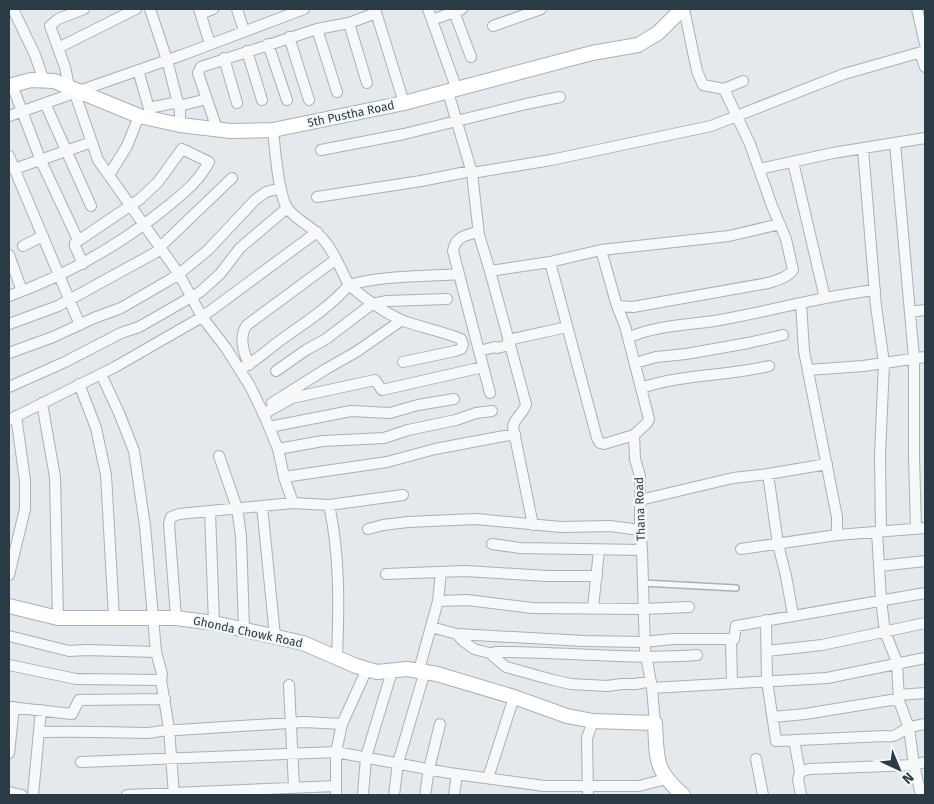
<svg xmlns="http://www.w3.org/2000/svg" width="934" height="804" font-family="'Fira Sans',sans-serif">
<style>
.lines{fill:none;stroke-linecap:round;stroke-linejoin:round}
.lane-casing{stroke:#a7b1b7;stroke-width:8}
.street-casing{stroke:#a7b1b7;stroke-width:12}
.secondary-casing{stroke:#a7b1b7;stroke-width:16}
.lane{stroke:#f6f8f9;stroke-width:5}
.street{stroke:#f6f8f9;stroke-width:10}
.secondary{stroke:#fff;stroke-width:14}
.labels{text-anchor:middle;stroke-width:5;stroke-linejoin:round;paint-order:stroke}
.street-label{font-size:12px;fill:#293b45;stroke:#f3f7f9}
</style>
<rect width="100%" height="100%" fill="#e3e9ec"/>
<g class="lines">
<defs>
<path id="lane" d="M 643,583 L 736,588"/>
<path id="street" d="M 13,9 L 35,55 L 44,81
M 150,9 L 167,60 L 180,111 L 180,125
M 199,9 L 210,44
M 237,9 L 244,31
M 375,9 L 404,103
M 428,9 L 457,90
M 453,9 L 471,57
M 917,9 L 925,44
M 201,14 L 213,9
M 432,20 L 462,9
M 349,23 L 367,83
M 493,26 L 541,9
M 317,29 L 337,92
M 289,37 L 309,100
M 268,44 L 287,100
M 58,48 L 136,9
M 247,51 L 262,100
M 920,53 L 925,67
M 224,58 L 237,103
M 138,70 L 152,119
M 12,85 L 41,161 L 78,240
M 69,87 L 65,67 L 50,26 L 58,19 L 84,9
M 73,88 L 98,160 L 179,274 L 202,317 L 226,348 L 250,386 L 265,417 L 278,449 L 284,477 L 293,503
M 724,89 L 743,81
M 79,91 L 185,54 L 304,9
M 448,92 L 472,173 L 479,235 L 490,271 L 526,404 C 524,413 514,418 513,427 L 533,525
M 45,103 L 91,206
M 179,106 L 207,99
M 149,108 L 178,102
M 9,116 L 74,93
M 217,129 L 198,73 L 201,67 L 317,29 L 349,23 L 376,13
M 273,130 C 275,148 278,196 288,209 C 296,219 308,225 317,233 C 332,246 340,268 349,285 C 385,275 422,277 459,274
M 895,143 L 914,358 L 914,457 L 916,529
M 863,149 L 876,306 L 884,363 L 880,455 L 881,532
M 321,150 L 404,134 L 526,104 L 560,97
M 9,156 L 80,325
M 793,162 L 825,298
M 14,169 L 92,142
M 759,169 L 833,153 L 925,138
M 472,173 L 551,160 L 711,126 L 844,74 L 925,51
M 109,175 L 127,146 L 139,116
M 317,197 L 421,181 L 471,171
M 478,232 C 466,235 455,237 453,251 L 490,393
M 23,246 L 43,236
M 159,248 L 232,178
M 601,250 L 617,306 L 625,326 L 649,419 L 647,423 L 634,435
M 9,255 L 22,291
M 550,262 L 597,438 L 600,443 L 604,444 L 634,435
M 490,271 L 550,262 L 601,250 L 729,236 L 780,224
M 9,296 C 67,275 120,245 168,206 C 185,192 198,182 209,162 L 182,149 L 158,182 L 140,199 L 75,243 L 75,246 L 83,264
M 801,303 L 804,351 L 837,517 L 837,535
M 617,306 L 633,307 L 768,283 C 777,280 787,278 793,270 L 786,239 L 772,206 L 750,144 L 724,89 L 703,85 L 697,71 L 684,9
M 910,312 L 925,310
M 9,324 L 58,306 L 160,250
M 628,338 C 652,326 687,325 714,321 C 768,312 821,296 875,290
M 508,340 L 567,327
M 479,351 L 495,347 L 497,348 L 509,345
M 9,353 L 53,337 L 94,318 L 121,308 L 166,282 L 179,274 L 208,250 L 255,200 L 266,192 L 281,188
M 635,363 L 656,357 L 686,354 L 748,343 L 783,335
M 249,365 C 244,353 238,337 247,325 L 335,260
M 240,369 C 255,362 265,352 278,342 C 303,324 329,308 349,285 C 365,299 382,311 401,320 C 419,327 442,331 461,339 L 463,345 L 461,349 L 455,351 L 403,362
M 808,370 L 863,366 L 925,357
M 276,371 L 306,350 L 326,339 L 372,304 L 387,301 L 447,299
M 101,374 L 119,413 L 134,451 L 145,526 L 156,652 L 162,674 L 161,680 L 169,729 L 174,795
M 79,384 L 96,428 L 106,475 L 114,617
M 9,387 L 65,362 L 121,333 L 139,327 L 200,292 L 220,274 L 240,248 L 287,208
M 641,388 C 683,374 727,376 769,366
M 42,403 L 55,477 L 58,618
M 272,403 L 326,369 L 356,352 L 402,320
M 263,414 L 292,398 L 375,380 L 382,390 L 483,367
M 9,420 L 115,367 L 202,317 L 317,232
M 269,427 L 351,411 L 390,413 L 418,405 L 454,399
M 634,435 L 635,459 L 640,476 L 640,530 L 642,550 L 645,650 L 652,688 L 655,723
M 278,449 L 323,441 L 384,438 L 408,430 L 456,420 L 476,413 L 492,411
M 219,456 L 237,508 L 241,536 L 244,629
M 768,474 L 778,544 L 786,576 L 793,615
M 284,477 L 387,462 L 435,449 L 515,434
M 640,500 L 733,478 L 768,474 L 827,464
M 329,505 C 340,554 339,608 337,658
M 262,506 L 275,636
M 210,511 L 214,623
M 368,529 L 383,525 L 408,522 L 476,519 L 561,527 L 610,526 L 640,530
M 877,532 L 881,600 L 885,632 L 897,662 L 899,701 L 909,728 L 914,765 L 921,795
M 492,544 L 520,548 L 642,550
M 741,549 L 837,535 L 925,528
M 879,566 L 925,561
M 386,574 L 465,571 L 547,576 L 597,576
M 9,575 L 25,509 L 25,480 L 16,416
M 438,601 L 467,600 L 532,608 L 643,609 L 689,607
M 593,608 L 599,550
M 176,618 L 169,524 L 171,517 L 179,514 L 293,503 L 329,505 L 403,495
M 766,620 L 767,681 L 776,741 L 885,736 C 896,738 899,732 908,728 C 913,726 920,725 925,724
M 431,627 L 457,634 L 463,641 L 474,649 L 493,654
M 457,634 L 584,641 L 644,642 L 673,639 L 734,639 L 736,626 L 925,593
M 9,636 L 69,651 L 86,650 L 156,652
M 731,639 L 732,683
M 767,651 L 822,645 L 925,623
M 9,665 L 76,679 L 161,680
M 419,670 L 438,601 L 441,572
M 651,681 L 636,684 L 622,684 L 607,686 L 571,684 L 553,680 L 506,667 L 493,656 L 495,652 L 501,652 C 567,652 632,660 697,655
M 289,685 L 294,787
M 652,688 L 827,678 L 925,658
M 899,695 L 925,693
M 9,707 L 72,714 L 79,700 L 165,699
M 773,717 L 805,714 L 891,700 L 899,701
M 39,732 C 75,731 111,732 147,733 C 158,733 166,728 177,730 L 304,722 L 342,724
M 794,740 L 800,772
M 9,753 L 14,707
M 756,759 L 763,795
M 81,762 L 336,752 L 449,773 L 544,786 L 639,786 L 666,779
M 488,778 L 514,697
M 9,792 L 22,795
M 33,795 L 41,710
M 127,795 L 336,786
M 336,795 L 336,752 L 342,724 L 367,669
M 363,795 L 366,757 L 392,671
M 394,795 L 398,763 L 425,671
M 425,795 L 429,769 L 440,724
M 454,795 L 457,774
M 588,795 L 587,738 L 593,721
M 801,795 L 798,779 L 800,772 L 809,769 L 914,765 L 925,762"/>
<path id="secondary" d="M 9,86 L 31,80 L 54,81 L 139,116 L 180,125 L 231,131 L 273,130 L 404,103 L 592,53 L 638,45 L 658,33 L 682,9
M 9,606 L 58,618 L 176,618 L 214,623 L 303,643 L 356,666 L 377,672 L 407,669 L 437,674 L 514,697 L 567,716 L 593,721 L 655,723 C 657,759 654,770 683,795"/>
</defs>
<use href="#lane" class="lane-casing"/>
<use href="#street" class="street-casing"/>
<use href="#secondary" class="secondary-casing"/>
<use href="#lane" class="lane"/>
<use href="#street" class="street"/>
<use href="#secondary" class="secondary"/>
</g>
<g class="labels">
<g class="street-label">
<text transform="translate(351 114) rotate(-12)" y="4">5th Pustha Road</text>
<text transform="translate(640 509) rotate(-92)" y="4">Thana Road</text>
<text transform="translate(248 632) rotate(12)" y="4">Ghonda Chowk Road</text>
</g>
</g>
<rect width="934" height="804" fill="none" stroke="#293b45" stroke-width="20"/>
<g transform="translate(899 769) rotate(136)" stroke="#f3f7f9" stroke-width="4" paint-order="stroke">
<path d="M0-4L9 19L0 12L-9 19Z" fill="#293b45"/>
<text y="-8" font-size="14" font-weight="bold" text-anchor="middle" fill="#293b45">N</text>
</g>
</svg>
